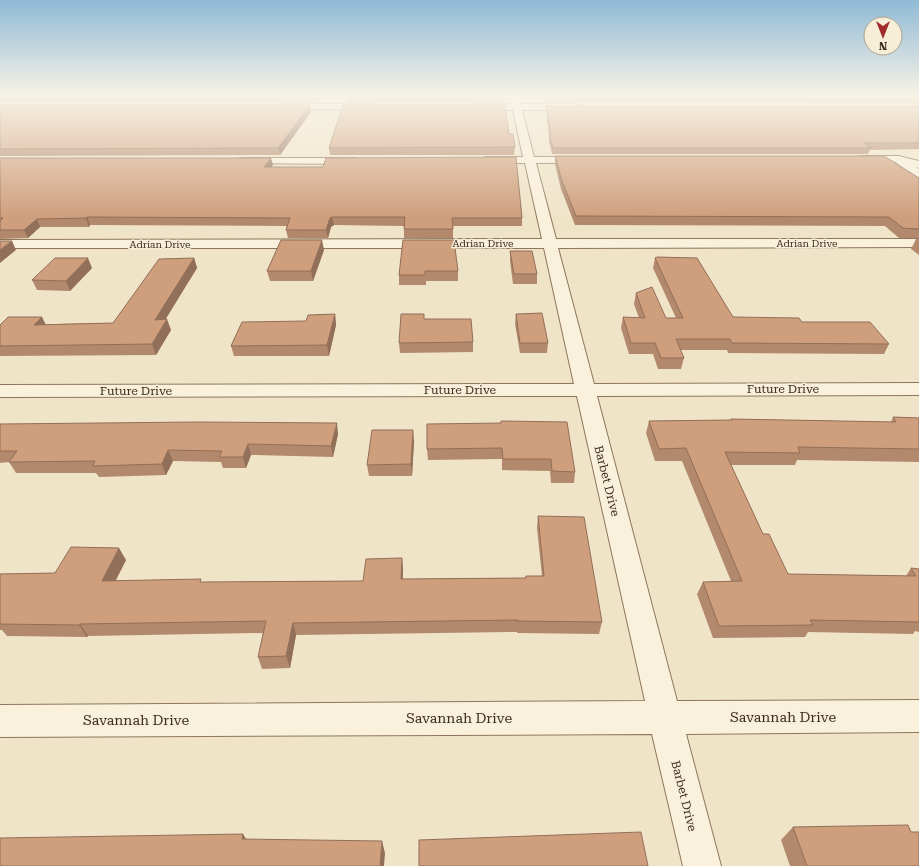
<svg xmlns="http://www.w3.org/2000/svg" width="919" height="866" font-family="'Roboto Serif',serif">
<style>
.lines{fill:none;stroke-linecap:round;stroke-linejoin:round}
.minor-casing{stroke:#8d765c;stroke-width:2}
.tertiary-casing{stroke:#8d765c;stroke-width:2}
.minor{fill:#faf1dc;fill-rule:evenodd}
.tertiary{fill:#faf1dc;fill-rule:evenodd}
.wall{fill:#b2896c}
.shaded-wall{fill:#916f58}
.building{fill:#cf9f7d;stroke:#916f58}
.labels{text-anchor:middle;stroke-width:3;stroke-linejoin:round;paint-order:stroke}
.far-street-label{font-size:10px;fill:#3d2e20;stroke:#f7eed8}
.street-label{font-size:12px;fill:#3d2e20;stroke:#f7eed8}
.near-street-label{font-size:14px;fill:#3d2e20;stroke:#f7eed8}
</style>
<rect width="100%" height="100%" fill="#f0e4c8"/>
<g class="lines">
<defs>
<path id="minor" d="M 510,96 L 518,96 L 521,104 L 577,104 L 582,107 L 577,110 L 522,110 L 534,157 L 585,157 L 589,158 L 591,160 L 589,162 L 585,163 L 536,163 L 556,239 L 919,239 L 919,247 L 558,248 L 594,384 L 919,383 L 919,395 L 597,396 L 677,701 L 919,700 L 919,732 L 686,734 L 721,866 L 683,866 L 652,734 L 0,737 L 0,705 L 645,701 L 577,396 L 0,397 L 0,385 L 574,384 L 544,248 L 0,248 L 0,240 L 542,239 L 525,163 L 487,163 L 483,162 L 481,160 L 483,158 L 487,157 L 523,157 L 513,110 L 475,110 L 470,107 L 475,104 L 511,104 Z
M 281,104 L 373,104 L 378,107 L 373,110 L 278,109 L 276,107 Z
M 861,156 L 898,156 L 919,161 L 919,168 L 897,162 L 857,161 L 855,159 L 857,157 Z
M 241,158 L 355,158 L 359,159 L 361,161 L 359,163 L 355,164 L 237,163 L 235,161 L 237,159 Z"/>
<path id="tertiary" d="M 898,156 L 902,157 L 919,169 L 919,178 L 915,177 L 894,161 L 892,159 L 894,157 Z"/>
</defs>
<use href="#minor" class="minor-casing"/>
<use href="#tertiary" class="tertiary-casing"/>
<use href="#minor" class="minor"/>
<use href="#tertiary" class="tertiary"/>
</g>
<path class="wall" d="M 0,96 L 322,96 L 318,102 L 0,102 Z
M 347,96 L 508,96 L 507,100 L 504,100 L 504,102 L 346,102 L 346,98 Z
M 537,96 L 919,96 L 919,103 L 544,102 L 544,99 L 537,100 Z
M 0,105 L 310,105 L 311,112 L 280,155 L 0,156 Z
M 546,106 L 919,106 L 919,149 L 870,150 L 868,154 L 552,154 L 549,141 L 549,135 L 546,112 Z
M 515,147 L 514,155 L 330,155 L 329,148 Z
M 555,156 L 919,178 L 919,238 L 899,238 L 885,226 L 575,225 L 561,189 L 555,164 Z
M 0,158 L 273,165 L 271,167 L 522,218 L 522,226 L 453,226 L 453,238 L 404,238 L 404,226 L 334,225 L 331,227 L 328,238 L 288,238 L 286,230 L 287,226 L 90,225 L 89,227 L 40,227 L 28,238 L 0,239 Z
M 916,239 L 919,239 L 919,255 L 911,249 Z
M 403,240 L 458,271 L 458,281 L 426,281 L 426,285 L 399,285 L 399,275 Z
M 324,250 L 313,281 L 270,281 L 267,271 Z
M 510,251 L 537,274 L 537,284 L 513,284 L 510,261 Z
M 194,258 L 197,268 L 165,319 L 171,330 L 156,355 L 0,356 L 0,325 L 113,323 Z
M 655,258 L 733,317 L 802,322 L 889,344 L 884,354 L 728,353 L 727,350 L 680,350 L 684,358 L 681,369 L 658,369 L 653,354 L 629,354 L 621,328 L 623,317 L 639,318 L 634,304 L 636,293 L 666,318 L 676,318 L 653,268 Z
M 92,268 L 70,291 L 37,290 L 32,280 Z
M 335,314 L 336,325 L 329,356 L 234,356 L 231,346 L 306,321 Z
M 424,314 L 424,319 L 473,342 L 473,352 L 400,353 L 399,343 Z
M 516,314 L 548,343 L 547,353 L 520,353 L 515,324 Z
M 893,417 L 919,418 L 919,462 L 797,460 L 795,465 L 731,465 L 763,534 L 788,574 L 906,576 L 911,568 L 919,569 L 919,632 L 915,631 L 913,634 L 808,632 L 805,637 L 713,638 L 697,594 L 703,582 L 731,581 L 682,461 L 655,461 L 646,433 L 649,421 L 730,420 L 731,419 L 891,422 Z
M 501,423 L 575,472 L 574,483 L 551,483 L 550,471 L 502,470 L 502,459 L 428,460 L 427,449 Z
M 0,424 L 338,434 L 333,457 L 251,455 L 246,468 L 223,468 L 221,462 L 173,461 L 166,475 L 99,477 L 96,473 L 16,473 L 9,462 L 0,463 Z
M 414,441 L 412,476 L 369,476 L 367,465 Z
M 538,516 L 602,622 L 599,634 L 517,633 L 517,632 L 296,635 L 290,668 L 262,669 L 258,657 L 263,633 L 88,636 L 87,637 L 7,636 L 2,630 L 0,630 L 0,574 L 55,573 L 126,560 L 116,580 L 202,582 L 363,581 L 402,558 L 403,571 L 403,579 L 525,578 L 526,576 L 542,576 L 537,528 Z
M 793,827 L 911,832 L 919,866 L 790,866 L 781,840 Z"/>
<path class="shaded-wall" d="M 317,96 L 322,96 L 318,102 Z
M 310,105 L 311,112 L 280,155 L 278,148 Z
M 271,158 L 273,165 L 266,175 L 264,167 Z
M 87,217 L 90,225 L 89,227 L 86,218 Z
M 332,217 L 334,225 L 331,227 L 328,238 L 326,230 L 330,218 Z
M 37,219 L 40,227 L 28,238 L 24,230 Z
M 322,240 L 324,250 L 313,281 L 311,271 Z
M 12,241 L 16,250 L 0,263 L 0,250 Z
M 88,258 L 92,268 L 70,291 L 66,281 Z
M 194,258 L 197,268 L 159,330 L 155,320 Z
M 335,314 L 336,325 L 329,356 L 327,345 Z
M 42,317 L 47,327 L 34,325 Z
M 167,319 L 171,330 L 156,355 L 152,344 Z
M 337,423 L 338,434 L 333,457 L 331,446 Z
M 413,430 L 414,441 L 412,476 L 411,464 Z
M 248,444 L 251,455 L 246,468 L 243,457 Z
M 168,450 L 173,461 L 166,475 L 162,464 Z
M 119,548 L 126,560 L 109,593 L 102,581 Z
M 402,558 L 403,571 L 402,591 L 401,579 Z
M 293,623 L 296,635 L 290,668 L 286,656 Z
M 80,624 L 88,636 L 87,637 L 79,625 Z
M 243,834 L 250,845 L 242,839 Z
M 382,841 L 385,853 L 384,866 L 380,866 Z"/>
<path class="building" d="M 347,96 L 504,96 L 504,98 L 346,98 Z
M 545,96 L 919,96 L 919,97 L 545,97 Z
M 0,105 L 310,105 L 278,148 L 0,149 Z
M 343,105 L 505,105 L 509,134 L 513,134 L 515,147 L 329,148 Z
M 546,106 L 919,106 L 919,143 L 864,143 L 871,148 L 553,148 L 549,135 L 551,135 Z
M 555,156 L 884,156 L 919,178 L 919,229 L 903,228 L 889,217 L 576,216 L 562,181 Z
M 516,157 L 522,218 L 452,218 L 453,229 L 404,229 L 405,217 L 332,217 L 330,218 L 326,230 L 286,230 L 290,218 L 87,217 L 86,218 L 37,219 L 24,230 L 0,230 L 0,221 L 3,218 L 0,218 L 0,158 L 271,158 L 264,167 L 323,167 L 326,158 Z
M 281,240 L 322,240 L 311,271 L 267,271 Z
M 403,240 L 454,240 L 458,271 L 425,271 L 425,275 L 399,275 Z
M 0,241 L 12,241 L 0,250 Z
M 510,251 L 532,251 L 537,274 L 514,274 Z
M 657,257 L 697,258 L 733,317 L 799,318 L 802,322 L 870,322 L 889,344 L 732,343 L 730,339 L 676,339 L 684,358 L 661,358 L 655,343 L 631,343 L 623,317 L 645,318 L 636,293 L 652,287 L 666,318 L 683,318 L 655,258 Z
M 55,258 L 88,258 L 66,281 L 32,280 Z
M 194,258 L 155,320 L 167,319 L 152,344 L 0,346 L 0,325 L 8,317 L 42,317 L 34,325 L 113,323 L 159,259 Z
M 542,313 L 548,343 L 520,343 L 516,314 Z
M 335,314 L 327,345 L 231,346 L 242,322 L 306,321 L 308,315 Z
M 401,314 L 424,314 L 424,319 L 471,319 L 473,342 L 399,343 Z
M 893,417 L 919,418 L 919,449 L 798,447 L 800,453 L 725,452 L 763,534 L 769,534 L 788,574 L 916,576 L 911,568 L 919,569 L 919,622 L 810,620 L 813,625 L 719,626 L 703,582 L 742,581 L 686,448 L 659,449 L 649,421 L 732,420 L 731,419 L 896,422 Z
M 501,421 L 567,422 L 575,472 L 552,471 L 551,459 L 503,459 L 502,448 L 427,449 L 427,424 L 501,423 Z
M 196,422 L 337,423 L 331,446 L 248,444 L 243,457 L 219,457 L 222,451 L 168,450 L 162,464 L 93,466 L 95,461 L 9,462 L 17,451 L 0,451 L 0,424 Z
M 372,430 L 413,430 L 411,464 L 367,465 Z
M 538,516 L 584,517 L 602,622 L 518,621 L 518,620 L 293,623 L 286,656 L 258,657 L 266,621 L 80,624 L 79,625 L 0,624 L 0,574 L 55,573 L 71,547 L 119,548 L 102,581 L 201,579 L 200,582 L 363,581 L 366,559 L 402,558 L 401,579 L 526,578 L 526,576 L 544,576 Z
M 908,825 L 911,832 L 919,832 L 919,866 L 807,866 L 793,827 Z
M 641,832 L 648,866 L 419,866 L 419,840 Z
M 243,834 L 242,839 L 382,841 L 380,866 L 0,866 L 0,838 Z"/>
<linearGradient id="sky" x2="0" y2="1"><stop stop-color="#8fbad6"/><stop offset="0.44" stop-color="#f8f3e6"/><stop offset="1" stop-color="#f8f3e6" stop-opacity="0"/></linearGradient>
<rect width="919" height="217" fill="url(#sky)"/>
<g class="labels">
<g class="far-street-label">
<text x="483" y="247">Adrian Drive</text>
<text x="807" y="247">Adrian Drive</text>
<text x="160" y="248">Adrian Drive</text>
</g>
<g class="street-label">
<text x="783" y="393">Future Drive</text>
<text x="460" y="394">Future Drive</text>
<text x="136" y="395">Future Drive</text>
<text transform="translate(607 481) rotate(76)" y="4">Barbet Drive</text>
<text transform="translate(684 796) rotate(76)" y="4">Barbet Drive</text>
</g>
<g class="near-street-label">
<text x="783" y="722">Savannah Drive</text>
<text x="459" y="723">Savannah Drive</text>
<text x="136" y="725">Savannah Drive</text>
</g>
</g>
<g transform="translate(883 36) rotate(180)"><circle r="19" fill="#f7eed8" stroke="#ada18e"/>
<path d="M0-3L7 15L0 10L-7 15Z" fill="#9e2a2b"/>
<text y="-6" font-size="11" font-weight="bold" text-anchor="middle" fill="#3d2e20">N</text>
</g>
</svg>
